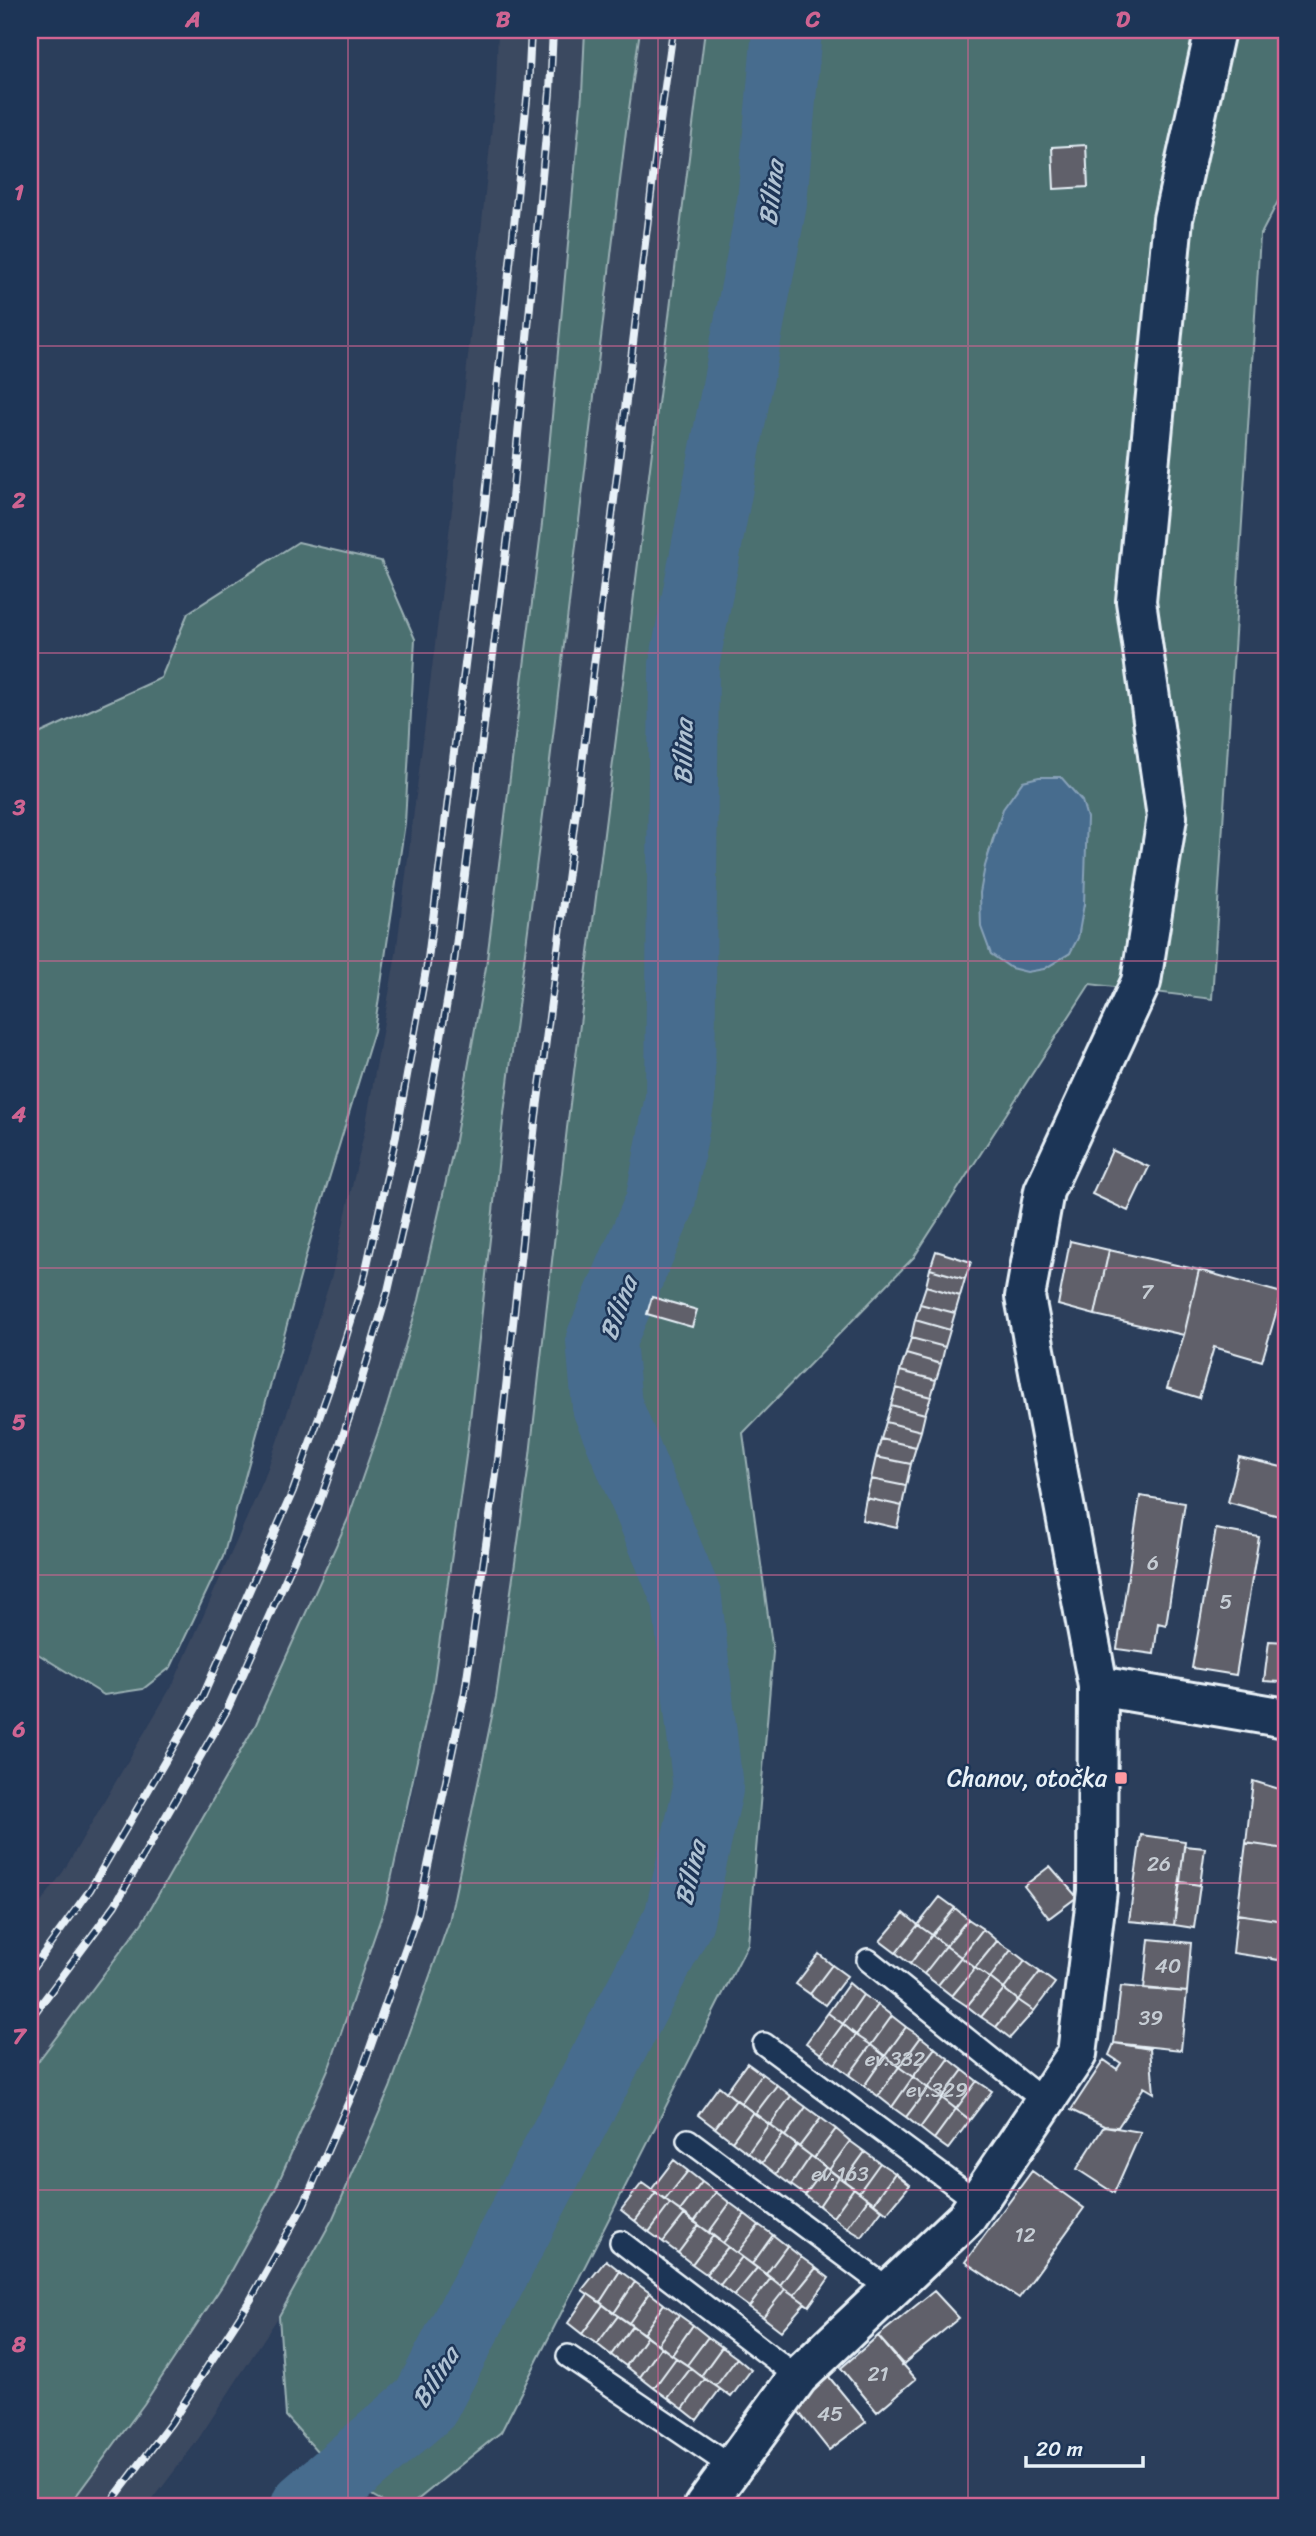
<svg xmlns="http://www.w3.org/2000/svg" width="1316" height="2536" font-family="Sriracha,sans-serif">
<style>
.built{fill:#3b4860}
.green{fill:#4c6f70;stroke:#9ab0b4;stroke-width:2;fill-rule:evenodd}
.water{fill:#466c8e;stroke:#87a1b8;stroke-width:2}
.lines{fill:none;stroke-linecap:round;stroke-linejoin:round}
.river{stroke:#466c8e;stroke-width:70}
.building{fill:#61616a;stroke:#e8f1f8;stroke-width:2}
.service-casing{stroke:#e8f1f8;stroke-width:26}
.minor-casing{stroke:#e8f1f8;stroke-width:44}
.tertiary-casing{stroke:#e8f1f8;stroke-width:44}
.service{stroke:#1d3557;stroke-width:21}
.minor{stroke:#1d3557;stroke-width:38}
.tertiary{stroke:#1d3557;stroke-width:38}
.rail-casing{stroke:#e8f1f8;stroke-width:8}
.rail{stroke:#1d3557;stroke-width:5;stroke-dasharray:16;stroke-linecap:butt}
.grid{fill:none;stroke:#cf6492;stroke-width:2;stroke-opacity:0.55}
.poi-dot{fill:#ff9aa2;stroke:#1d3557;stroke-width:2.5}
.labels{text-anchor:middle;stroke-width:5;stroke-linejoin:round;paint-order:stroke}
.number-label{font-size:21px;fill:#c6cdd4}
.poi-label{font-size:24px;fill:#e8f1f8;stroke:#1d3557;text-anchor:end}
.water-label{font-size:26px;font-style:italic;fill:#afc2d3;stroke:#1d3557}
.neatline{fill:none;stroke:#cf6492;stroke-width:2.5}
.grid-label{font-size:23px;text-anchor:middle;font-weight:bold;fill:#cf6492}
</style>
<rect width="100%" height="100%" fill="#2b3e5b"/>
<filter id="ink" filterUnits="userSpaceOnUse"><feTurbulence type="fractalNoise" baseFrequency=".0143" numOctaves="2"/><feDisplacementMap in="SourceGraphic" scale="14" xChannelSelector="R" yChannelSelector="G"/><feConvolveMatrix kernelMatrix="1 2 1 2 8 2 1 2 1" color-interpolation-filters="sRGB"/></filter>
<g filter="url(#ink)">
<path class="built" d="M 498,30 L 585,30 L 582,94 L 542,524 L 486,967 L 454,1146 L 419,1300 L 387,1406 L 348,1519 L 256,1724 L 142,1923 L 30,2072 L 30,1918 L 63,1872 L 174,1682 L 264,1479 L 301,1373 L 332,1275 L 365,1129 L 396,954 L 453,501 L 496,87 Z
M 640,30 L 705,30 L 567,1128 L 529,1464 L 496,1697 L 449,1922 L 390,2088 L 333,2218 L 279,2316 L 197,2441 L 148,2506 L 68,2506 L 144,2404 L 224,2283 L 275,2190 L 330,2065 L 386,1903 L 410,1803 L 433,1687 L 466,1456 L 503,1121 L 549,769 L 626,131 Z"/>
<path class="green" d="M 585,30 L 640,30 L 626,131 L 549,769 L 503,1121 L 466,1456 L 433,1687 L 386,1903 L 330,2065 L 275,2190 L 224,2283 L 144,2404 L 70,2504 L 68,2506 L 30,2506 L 30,2072 L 142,1923 L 256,1724 L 348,1519 L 387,1406 L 419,1300 L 454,1146 L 486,967 L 542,524 L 582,94 Z
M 705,30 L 1286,30 L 1286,186 L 1260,236 L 1212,999 L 1090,984 L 914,1257 L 743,1433 L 773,1652 L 748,1944 L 501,2432 L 410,2506 L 391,2506 L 340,2477 L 286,2416 L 279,2316 L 333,2218 L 390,2088 L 449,1922 L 496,1697 L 529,1464 L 567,1128 ZM 994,835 L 1084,895 L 1084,904 L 1070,953 L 1044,969 L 991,954 C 975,906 980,882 994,835 Z
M 298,542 L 381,561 L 415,639 L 405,823 L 374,1031 L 310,1241 L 223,1557 L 171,1667 L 143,1689 L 104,1695 L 30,1649 L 30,738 L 161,678 L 188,613 Z"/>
<path class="water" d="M 1039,777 L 1061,777 L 1082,801 L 1087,818 L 1084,904 L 1078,938 L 1070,953 L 1044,969 L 1027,972 L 1011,968 L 991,954 L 981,927 L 980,893 L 985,866 L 1003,809 L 1023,781 Z"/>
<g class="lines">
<path class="river" d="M 306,2506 L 425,2404 L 679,1919 L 708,1789 L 687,1599 L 607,1406 L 601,1340 L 660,1203 L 680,1098 L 684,665 L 772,203 L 787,30"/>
</g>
<path class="building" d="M 1086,145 L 1088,187 L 1054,189 L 1052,147 Z
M 1112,1150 L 1149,1167 L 1128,1211 L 1092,1194 Z
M 1070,1241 L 1109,1250 L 1095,1315 L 1058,1305 Z
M 1109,1250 L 1199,1270 L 1184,1335 L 1095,1315 Z
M 936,1251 L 971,1262 L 965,1279 L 930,1269 Z
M 930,1269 L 965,1279 L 960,1296 L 926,1286 Z
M 1199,1270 L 1282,1293 L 1262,1361 L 1214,1347 L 1199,1398 L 1167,1388 L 1184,1335 Z
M 926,1286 L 960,1296 L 955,1313 L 920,1304 Z
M 652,1297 L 697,1310 L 692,1327 L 647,1314 Z
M 920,1304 L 955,1313 L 950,1330 L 915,1320 Z
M 915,1320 L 950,1330 L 945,1347 L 911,1338 Z
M 911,1338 L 945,1347 L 941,1364 L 906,1354 Z
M 906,1354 L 941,1364 L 936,1380 L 900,1371 Z
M 900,1371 L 936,1380 L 931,1397 L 896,1388 Z
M 896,1388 L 931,1397 L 925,1414 L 891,1405 Z
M 891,1405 L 925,1414 L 921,1431 L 886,1422 Z
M 886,1422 L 921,1431 L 916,1447 L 881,1439 Z
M 881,1439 L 916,1447 L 911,1464 L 876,1457 Z
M 876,1457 L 911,1464 L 906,1486 L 871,1479 Z
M 1239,1457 L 1286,1468 L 1286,1518 L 1228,1502 Z
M 871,1479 L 906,1486 L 902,1506 L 866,1498 Z
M 1140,1496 L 1185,1503 L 1166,1625 L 1158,1623 L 1154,1654 L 1117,1649 Z
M 866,1498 L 902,1506 L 897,1528 L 862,1520 Z
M 1216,1529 L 1259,1537 L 1236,1675 L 1192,1668 Z
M 1269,1641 L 1286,1642 L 1286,1656 L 1281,1682 L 1264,1681 Z
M 1286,1656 L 1286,1683 L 1281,1682 Z
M 1253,1781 L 1286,1791 L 1286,1849 L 1246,1843 Z
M 1141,1835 L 1185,1841 L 1174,1925 L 1129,1921 Z
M 1246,1843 L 1286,1849 L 1284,1921 L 1237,1914 Z
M 1184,1846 L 1205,1848 L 1200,1885 L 1180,1882 Z
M 1050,1866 L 1077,1897 L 1049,1918 L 1024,1886 Z
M 1180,1882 L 1200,1885 L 1194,1928 L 1174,1925 Z
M 940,1897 L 955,1908 L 932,1935 L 918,1925 Z
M 955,1908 L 968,1919 L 946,1946 L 932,1935 Z
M 904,1913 L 918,1925 L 896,1953 L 880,1941 Z
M 1237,1914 L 1284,1921 L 1279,1960 L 1233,1953 Z
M 968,1919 L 983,1929 L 961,1957 L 946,1946 Z
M 918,1925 L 932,1935 L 910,1964 L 896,1953 Z
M 983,1929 L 997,1941 L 975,1968 L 961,1957 Z
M 932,1935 L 946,1946 L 924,1974 L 910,1964 Z
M 1149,1939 L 1191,1943 L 1187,1992 L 1144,1989 Z
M 997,1941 L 1011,1950 L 990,1978 L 975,1968 Z
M 946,1946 L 961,1957 L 938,1985 L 924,1974 Z
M 1011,1950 L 1025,1961 L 1004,1989 L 990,1978 Z
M 819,1954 L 832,1965 L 810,1994 L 796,1984 Z
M 961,1957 L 975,1968 L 952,1996 L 938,1985 Z
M 1025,1961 L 1040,1972 L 1018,2000 L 1004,1989 Z
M 832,1965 L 847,1976 L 825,2005 L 810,1994 Z
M 975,1968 L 990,1978 L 967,2006 L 952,1996 Z
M 1040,1972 L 1055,1983 L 1034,2011 L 1018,2000 Z
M 990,1978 L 1004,1989 L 981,2017 L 967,2006 Z
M 849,1983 L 863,1995 L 843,2024 L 828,2013 Z
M 1121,1986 L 1187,1992 L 1181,2050 L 1114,2043 Z
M 1004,1989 L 1018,2000 L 996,2027 L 981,2017 Z
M 863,1995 L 878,2005 L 856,2035 L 843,2024 Z
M 1018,2000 L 1034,2011 L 1010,2038 L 996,2027 Z
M 878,2005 L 892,2016 L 871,2045 L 856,2035 Z
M 828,2013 L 843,2024 L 821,2054 L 806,2043 Z
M 892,2016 L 906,2027 L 885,2056 L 871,2045 Z
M 843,2024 L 856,2035 L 835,2064 L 821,2054 Z
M 906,2027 L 921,2037 L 899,2067 L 885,2056 Z
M 856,2035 L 871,2045 L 849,2075 L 835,2064 Z
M 921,2037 L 935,2048 L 913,2077 L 899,2067 Z
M 1114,2043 L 1150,2049 L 1154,2093 L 1144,2087 L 1118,2127 L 1104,2126 L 1071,2110 L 1104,2060 L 1117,2069 L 1121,2063 L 1109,2055 Z
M 871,2045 L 885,2056 L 864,2086 L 849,2075 Z
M 935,2048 L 949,2059 L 928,2088 L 913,2077 Z
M 885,2056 L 899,2067 L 878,2096 L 864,2086 Z
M 949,2059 L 963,2070 L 942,2098 L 928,2088 Z
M 747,2063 L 762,2074 L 741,2103 L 726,2092 Z
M 899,2067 L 913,2077 L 892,2107 L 878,2096 Z
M 963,2070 L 977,2081 L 956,2109 L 942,2098 Z
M 762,2074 L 777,2085 L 755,2114 L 741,2103 Z
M 913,2077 L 928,2088 L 906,2117 L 892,2107 Z
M 977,2081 L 992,2091 L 970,2120 L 956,2109 Z
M 777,2085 L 791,2096 L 770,2125 L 755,2114 Z
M 719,2086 L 736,2100 L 715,2128 L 698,2115 Z
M 928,2088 L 942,2098 L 920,2128 L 906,2117 Z
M 791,2096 L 806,2107 L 785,2136 L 770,2125 Z
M 942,2098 L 956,2109 L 934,2139 L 920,2128 Z
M 736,2100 L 753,2112 L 732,2141 L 715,2128 Z
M 806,2107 L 821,2118 L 799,2147 L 785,2136 Z
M 956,2109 L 970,2120 L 948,2149 L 934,2139 Z
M 753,2112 L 769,2124 L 748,2153 L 732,2141 Z
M 821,2118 L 836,2129 L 814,2158 L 799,2147 Z
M 769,2124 L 783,2135 L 762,2163 L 748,2153 Z
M 1104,2126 L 1141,2132 L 1114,2193 L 1077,2169 Z
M 836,2129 L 850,2141 L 829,2170 L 814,2158 Z
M 783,2135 L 797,2145 L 776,2174 L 762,2163 Z
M 850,2141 L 865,2152 L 844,2181 L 829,2170 Z
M 797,2145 L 811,2156 L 791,2185 L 776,2174 Z
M 865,2152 L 880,2163 L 859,2192 L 844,2181 Z
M 811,2156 L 826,2167 L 805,2195 L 791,2185 Z
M 674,2160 L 688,2171 L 665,2200 L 651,2190 Z
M 880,2163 L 895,2173 L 874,2203 L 859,2192 Z
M 826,2167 L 839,2177 L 819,2206 L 805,2195 Z
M 688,2171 L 702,2182 L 680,2211 L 665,2200 Z
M 1032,2171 L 1084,2208 L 1019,2298 L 965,2262 Z
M 895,2173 L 910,2185 L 887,2213 L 874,2203 Z
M 839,2177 L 854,2188 L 833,2217 L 819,2206 Z
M 702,2182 L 716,2192 L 694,2222 L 680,2211 Z
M 642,2183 L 656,2193 L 635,2221 L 621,2210 Z
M 854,2188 L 868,2199 L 847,2228 L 833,2217 Z
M 716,2192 L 730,2203 L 709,2232 L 694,2222 Z
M 656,2193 L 670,2204 L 649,2232 L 635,2221 Z
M 868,2199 L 882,2210 L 862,2237 L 847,2228 Z
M 730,2203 L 745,2214 L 723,2243 L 709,2232 Z
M 670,2204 L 685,2214 L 663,2242 L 649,2232 Z
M 685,2214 L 699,2225 L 678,2253 L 663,2242 Z
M 745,2214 L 759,2225 L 737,2253 L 723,2243 Z
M 699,2225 L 713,2236 L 692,2264 L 678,2253 Z
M 759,2225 L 773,2235 L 752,2264 L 737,2253 Z
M 773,2235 L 787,2246 L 766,2274 L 752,2264 Z
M 713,2236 L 728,2247 L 706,2274 L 692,2264 Z
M 787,2246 L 801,2257 L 780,2285 L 766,2274 Z
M 728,2247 L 742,2257 L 720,2285 L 706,2274 Z
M 742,2257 L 757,2268 L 734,2296 L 720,2285 Z
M 801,2257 L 816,2268 L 794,2295 L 780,2285 Z
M 606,2260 L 620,2271 L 600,2302 L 582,2290 Z
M 757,2268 L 771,2278 L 749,2307 L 734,2296 Z
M 816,2268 L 829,2278 L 809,2306 L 794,2295 Z
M 620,2271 L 635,2282 L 614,2313 L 600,2302 Z
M 771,2278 L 785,2289 L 763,2317 L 749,2307 Z
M 635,2282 L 650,2293 L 629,2323 L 614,2313 Z
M 785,2289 L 805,2303 L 781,2331 L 763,2317 Z
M 934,2291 L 959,2318 L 902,2365 L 878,2336 Z
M 650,2293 L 664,2304 L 643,2334 L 629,2323 Z
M 588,2294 L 603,2305 L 582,2334 L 568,2323 Z
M 664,2304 L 679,2315 L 658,2344 L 643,2334 Z
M 603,2305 L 618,2316 L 597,2344 L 582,2334 Z
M 679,2315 L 693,2325 L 672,2355 L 658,2344 Z
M 618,2316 L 632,2326 L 611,2355 L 597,2344 Z
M 693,2325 L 708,2337 L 687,2365 L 672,2355 Z
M 632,2326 L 647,2336 L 626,2366 L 611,2355 Z
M 647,2336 L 661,2347 L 640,2377 L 626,2366 Z
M 878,2336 L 916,2379 L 877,2412 L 841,2368 Z
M 708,2337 L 722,2347 L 701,2376 L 687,2365 Z
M 661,2347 L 676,2358 L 654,2388 L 640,2377 Z
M 722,2347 L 737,2358 L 716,2386 L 701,2376 Z
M 676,2358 L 691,2368 L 668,2398 L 654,2388 Z
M 737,2358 L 751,2370 L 731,2397 L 716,2386 Z
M 691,2368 L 705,2379 L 683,2409 L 668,2398 Z
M 829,2377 L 866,2422 L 829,2450 L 794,2406 Z
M 705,2379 L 720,2389 L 697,2420 L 683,2409 Z"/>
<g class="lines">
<defs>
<path id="service" d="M 868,1960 L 1045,2102
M 764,2044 L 978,2202
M 688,2140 L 890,2290
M 621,2242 L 798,2377
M 568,2356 L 732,2467"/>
<path id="minor" d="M 1098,1686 L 1286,1718"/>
<path id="tertiary" d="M 704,2506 L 798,2377 L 967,2217 L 1077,2054 L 1097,1891 L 1098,1686 L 1025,1297 L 1044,1191 L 1141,982 L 1167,817 L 1136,601 L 1173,219 L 1215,30"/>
</defs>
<use href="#service" class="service-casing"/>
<use href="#minor" class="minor-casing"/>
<use href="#tertiary" class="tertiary-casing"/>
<use href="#service" class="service"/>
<use href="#minor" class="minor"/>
<use href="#tertiary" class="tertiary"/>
<defs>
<path id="rail" d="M 30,1972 L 90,1890 L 203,1696 L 293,1491 L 331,1384 L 363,1283 L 396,1136 L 428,959 L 485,505 L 528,90 L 531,30
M 30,2019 L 115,1905 L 227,1710 L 318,1507 L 357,1395 L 388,1291 L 423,1139 L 454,962 L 510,520 L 550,92 L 553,30
M 108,2506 L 171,2423 L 251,2299 L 304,2204 L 360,2076 L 418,1913 L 465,1692 L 498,1460 L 535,1124 L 581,773 L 658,136 L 673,30"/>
</defs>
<use href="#rail" class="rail-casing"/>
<use href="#rail" class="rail"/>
</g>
</g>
<path class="grid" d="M 348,30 L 348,2506M 658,30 L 658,2506M 968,30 L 968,2506M 30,346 L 1286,346M 30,653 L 1286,653M 30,961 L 1286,961M 30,1268 L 1286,1268M 30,1575 L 1286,1575M 30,1883 L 1286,1883M 30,2190 L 1286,2190"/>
<rect class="poi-dot" x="1114" y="1771" width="14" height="14" rx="3.5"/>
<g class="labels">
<g class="number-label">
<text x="1147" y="1299">7</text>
<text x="1153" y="1570">6</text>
<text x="1226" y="1609">5</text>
<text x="1159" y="1871">26</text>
<text x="1168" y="1973">40</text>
<text x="1151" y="2025">39</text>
<text x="895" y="2066">ev.332</text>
<text x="937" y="2097">ev.329</text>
<text x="840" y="2181">ev.163</text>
<text x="1025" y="2242">12</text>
<text x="878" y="2381">21</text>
<text x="830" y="2421">45</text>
</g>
<g class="poi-label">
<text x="1107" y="1786">Chanov, otočka</text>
</g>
<g class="water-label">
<text transform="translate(771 193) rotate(-83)" y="9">Bílina</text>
<text transform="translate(683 752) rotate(-89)" y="9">Bílina</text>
<text transform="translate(618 1308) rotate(-70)" y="9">Bílina</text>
<text transform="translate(690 1873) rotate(-77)" y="9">Bílina</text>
<text transform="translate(435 2377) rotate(-58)" y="9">Bílina</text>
</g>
</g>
<rect width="1316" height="2536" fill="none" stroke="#1d3557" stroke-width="77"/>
<path d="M1026 2456v10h117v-10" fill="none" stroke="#e8f1f8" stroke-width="3.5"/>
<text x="1036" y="2456" font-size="21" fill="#e8f1f8" stroke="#1d3557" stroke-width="5" paint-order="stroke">20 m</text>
<rect x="38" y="38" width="1240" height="2460" class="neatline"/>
<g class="grid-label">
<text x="193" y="27">A</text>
<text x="503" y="27">B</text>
<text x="813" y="27">C</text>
<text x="1123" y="27">D</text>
<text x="19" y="200">1</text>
<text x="19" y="508">2</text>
<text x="19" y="815">3</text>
<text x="19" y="1122">4</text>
<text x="19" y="1430">5</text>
<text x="19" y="1737">6</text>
<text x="19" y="2044">7</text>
<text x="19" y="2352">8</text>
</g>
</svg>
